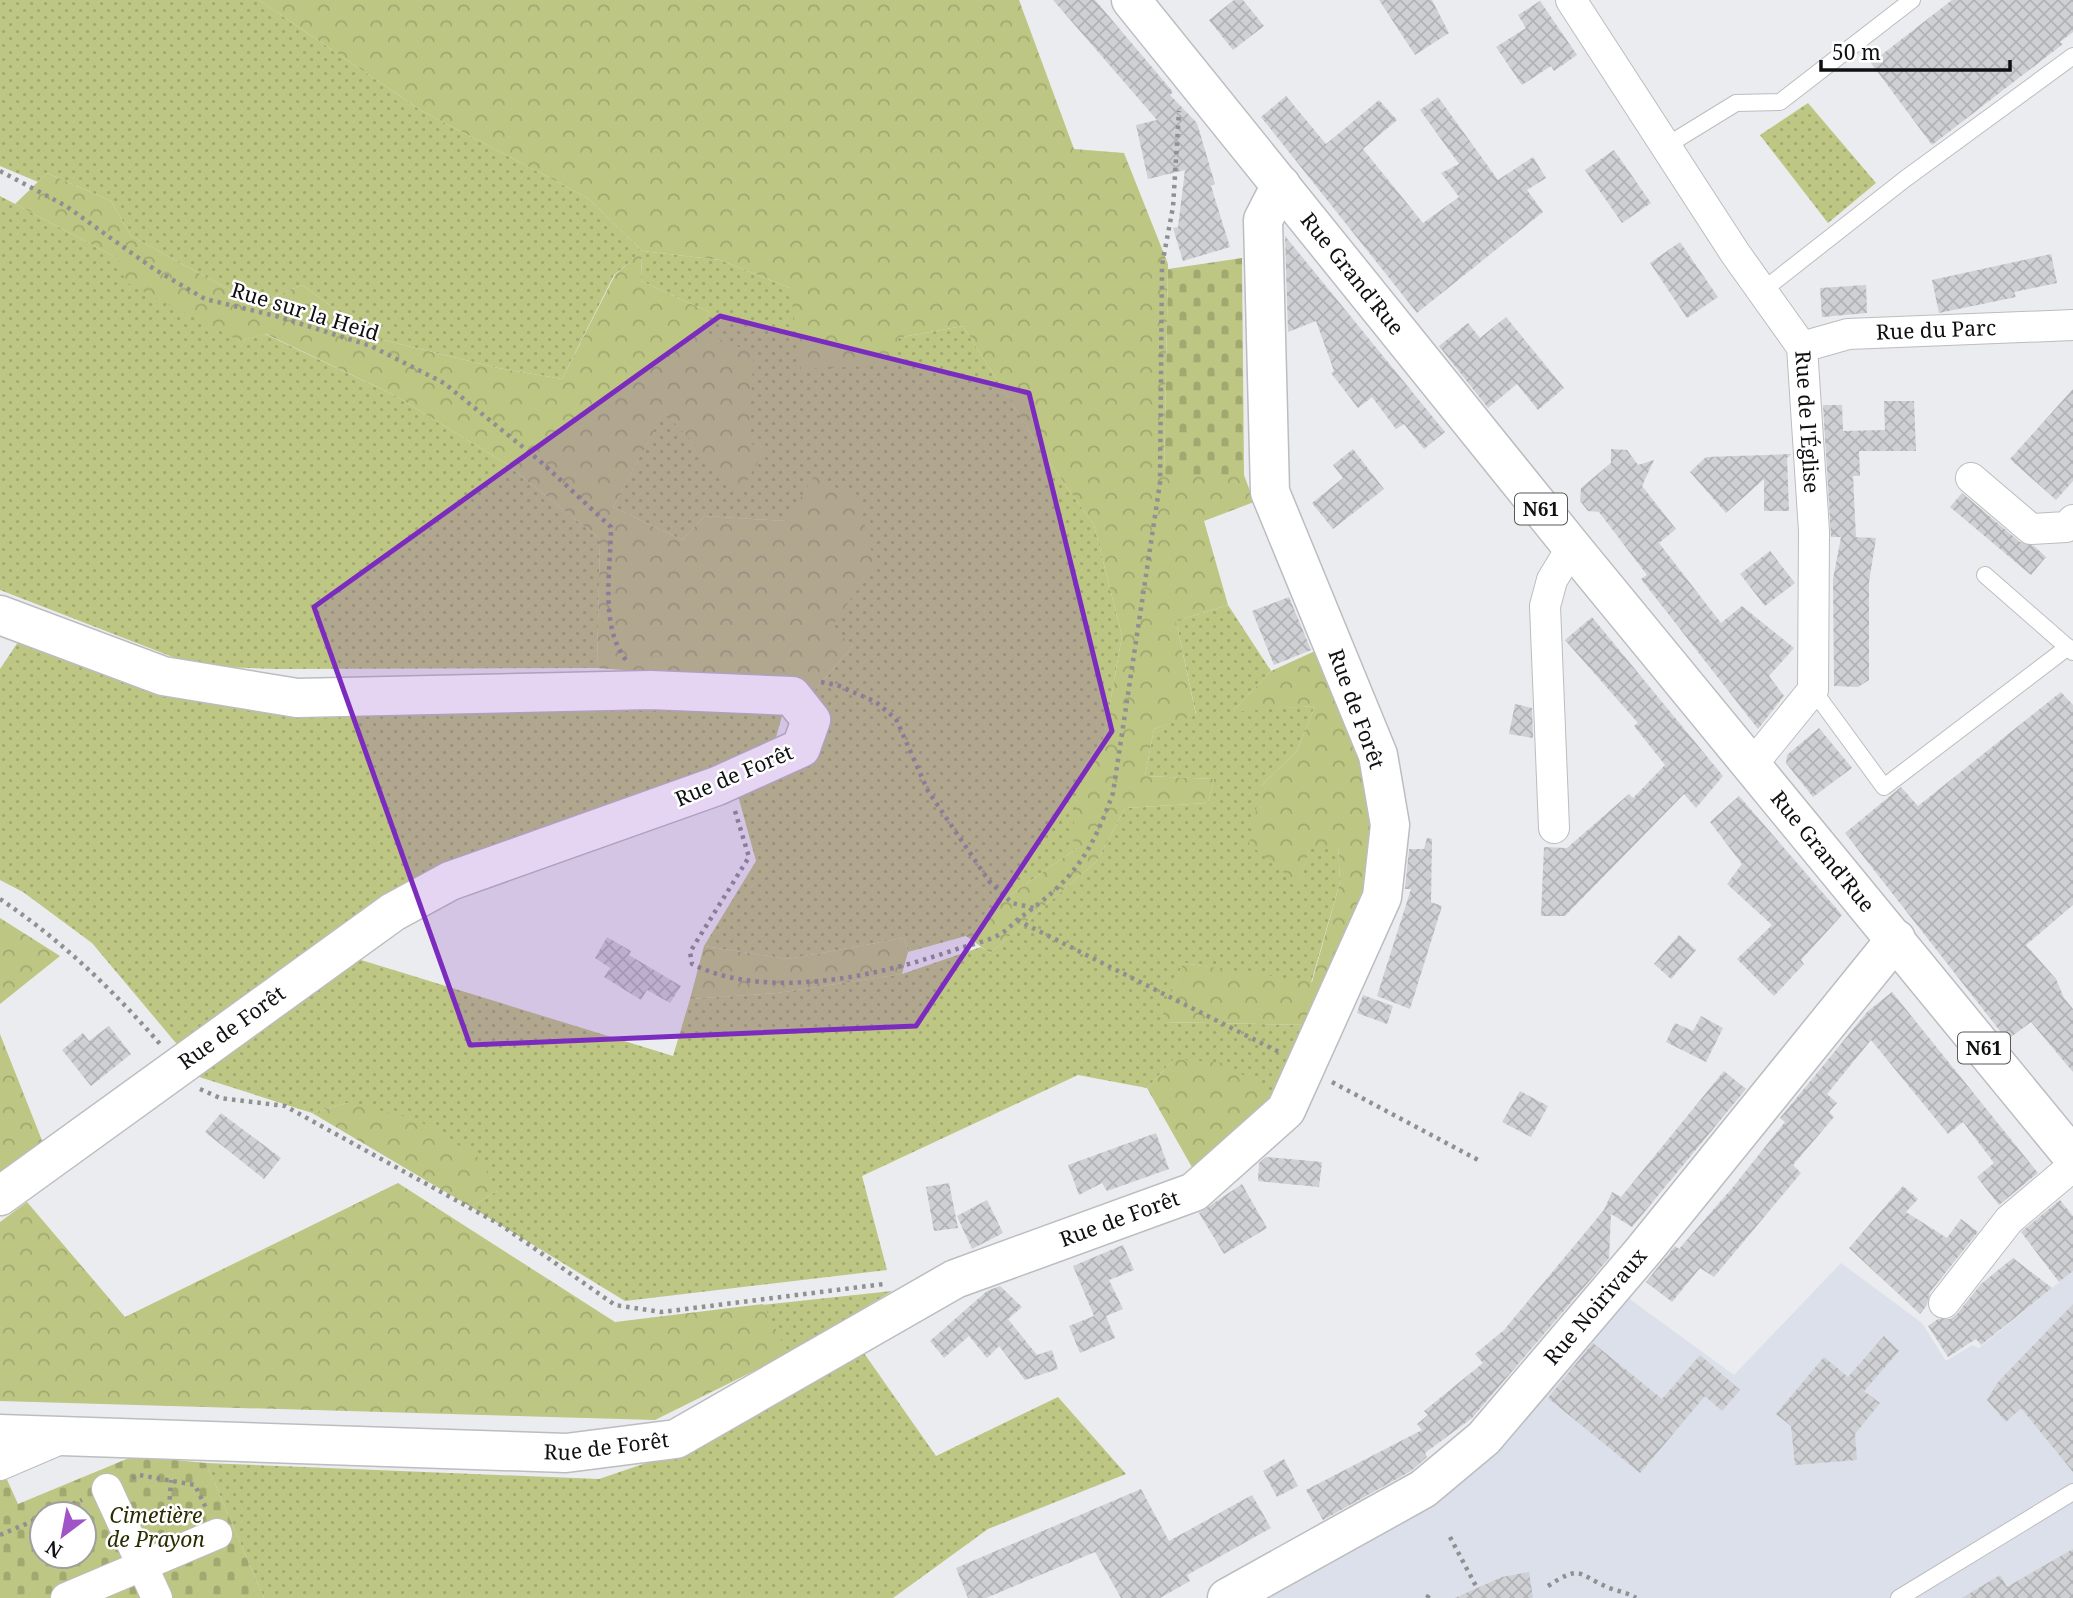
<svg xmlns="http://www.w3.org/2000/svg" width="2073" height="1598" font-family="'Noto Serif',serif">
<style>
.built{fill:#dbe0ea}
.green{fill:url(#green-dots)}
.forest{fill:url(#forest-crowns)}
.cemetery{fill:url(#cemetery-stones);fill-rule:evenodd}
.building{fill:url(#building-cross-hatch)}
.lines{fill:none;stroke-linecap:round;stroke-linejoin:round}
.lane-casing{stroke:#bcbdc0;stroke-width:18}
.street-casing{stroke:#bcbdc0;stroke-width:32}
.secondary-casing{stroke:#bcbdc0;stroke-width:41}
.primary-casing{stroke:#bcbdc0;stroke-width:41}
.path{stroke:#8f9092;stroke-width:4.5;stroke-dasharray:3.5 5;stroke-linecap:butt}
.lane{stroke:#fff;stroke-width:16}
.street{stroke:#fff;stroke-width:30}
.secondary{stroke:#fff;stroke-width:38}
.primary{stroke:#fff;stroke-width:38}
.marked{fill:#7b2cbf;fill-opacity:0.2;stroke:#7b2cbf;stroke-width:5;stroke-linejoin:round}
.labels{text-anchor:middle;stroke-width:5;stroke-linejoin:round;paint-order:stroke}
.shield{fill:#fff;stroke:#575858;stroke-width:2}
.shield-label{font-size:19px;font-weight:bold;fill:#0f1011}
.street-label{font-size:21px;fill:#0f1011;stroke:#fff}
.park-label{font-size:21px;font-style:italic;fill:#2a2d01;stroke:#fff}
</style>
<defs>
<pattern id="green-dots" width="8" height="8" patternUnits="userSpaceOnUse" patternTransform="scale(1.75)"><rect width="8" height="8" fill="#bdc683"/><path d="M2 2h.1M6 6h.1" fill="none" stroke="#a1a970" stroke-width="1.8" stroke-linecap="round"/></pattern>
<pattern id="forest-crowns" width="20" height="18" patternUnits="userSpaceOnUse" patternTransform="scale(1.75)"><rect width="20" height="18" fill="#bdc683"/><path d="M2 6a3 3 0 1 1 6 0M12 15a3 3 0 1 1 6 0" fill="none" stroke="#a1a970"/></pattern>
<pattern id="cemetery-stones" width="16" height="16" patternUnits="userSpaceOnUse" patternTransform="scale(1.75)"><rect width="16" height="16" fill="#bdc683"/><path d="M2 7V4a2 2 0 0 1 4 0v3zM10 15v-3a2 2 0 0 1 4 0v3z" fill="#a1a970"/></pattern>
<pattern id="building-cross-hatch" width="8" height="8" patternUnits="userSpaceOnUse" patternTransform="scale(1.75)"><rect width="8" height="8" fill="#ced0d3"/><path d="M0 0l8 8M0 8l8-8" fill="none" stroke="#b0b2b4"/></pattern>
</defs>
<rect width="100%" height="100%" fill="#ebecef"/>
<path class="built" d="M 1841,1263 L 1922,1323 L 1946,1361 L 1972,1345 L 1979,1348 L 2073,1271 L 2073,1598 L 1244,1598 L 1473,1471 L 1624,1295 L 1734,1375 Z"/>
<path class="green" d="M 0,0 L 259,0 L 422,111 L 588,198 L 642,251 L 720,260 L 790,288 L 896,365 L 897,338 L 963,326 L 1047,459 L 1094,525 L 1122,636 L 1104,737 L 1080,772 L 1077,848 L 986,912 L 966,936 L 908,952 L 904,938 L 788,959 L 704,946 L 756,861 L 737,792 C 790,769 852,762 814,691 L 853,646 L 830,627 L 875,564 L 786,521 L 705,516 L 682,540 L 613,507 L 664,411 L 740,491 L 765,449 L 747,443 L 698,331 L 709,312 L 641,281 L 642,252 L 614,275 L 562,379 L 498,368 L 375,338 L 302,285 L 256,304 L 131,236 L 111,201 L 47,173 L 38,182 L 0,166 Z
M 1808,103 L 1876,183 L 1828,223 L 1760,135 Z
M 0,196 L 119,259 L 240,341 L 265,334 L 394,395 L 505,463 L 600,539 L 597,668 L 277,669 L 196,666 L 0,590 Z
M 1228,605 L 1271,671 L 1233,711 L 1315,706 L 1297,751 L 1261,786 L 1299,884 L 1310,845 L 1338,845 L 1340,882 L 1311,983 L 1183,963 L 1161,1022 L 1313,1025 L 1276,1096 L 1174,1059 L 1147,1088 L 1078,1075 L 862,1176 L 887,1270 L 625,1301 L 471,1207 L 497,1191 L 347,1103 L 312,1113 L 193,1075 L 348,956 L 673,1056 L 690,999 L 777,993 L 902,974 L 981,947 L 990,953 L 1097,861 L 1125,808 L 1208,803 L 1214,779 L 1145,776 L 1154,729 L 1196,714 L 1176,621 Z
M 22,636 L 144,685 L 768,700 L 782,716 L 775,741 L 735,766 L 458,865 L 181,1049 L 92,943 L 23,892 L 0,880 L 0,669 Z
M 892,1291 L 788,1354 L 761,1305 Z
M 859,1346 L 936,1456 L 1058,1397 L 1126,1474 L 988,1529 L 893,1598 L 264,1598 L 206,1463 L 599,1479 L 705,1443 Z"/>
<path class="forest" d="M 259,0 L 1019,0 L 1074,149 L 1124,153 L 1168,264 L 1164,475 L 1244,475 L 1254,502 L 1204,521 L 1228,605 L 1176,621 L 1196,715 L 1154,729 L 1145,776 L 1214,779 L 1208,803 L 1125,808 L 1097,861 L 990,953 L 966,936 L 986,912 L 1077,848 L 1072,838 L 1080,772 L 1104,737 L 1122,636 L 1094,525 L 1047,459 L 963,326 L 897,338 L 897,365 L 801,369 L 790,288 L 720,260 L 642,251 L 641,281 L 709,312 L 699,331 L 754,353 L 748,443 L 766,449 L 740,492 L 664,412 L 613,507 L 682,540 L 705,516 L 786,521 L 814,476 L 858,499 L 875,565 L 831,627 L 853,646 L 814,691 L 795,683 L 597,668 L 600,539 L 505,463 L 394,395 L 266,334 L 240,341 L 125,282 L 119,259 L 15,204 L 47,173 L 111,201 L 131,236 L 256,304 L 302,285 L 375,338 L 498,368 L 562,379 L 615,275 L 642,251 L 588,198 L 422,111 Z
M 1324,647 L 1362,755 L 1375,825 L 1366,900 L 1313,1025 L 1160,1022 L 1183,963 L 1312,982 L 1340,882 L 1338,846 L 1310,846 L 1299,885 L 1249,844 L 1261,786 L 1297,751 L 1315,706 L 1232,712 L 1271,671 Z
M 0,918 L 60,956 L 0,1004 Z
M 904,938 L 908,952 L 902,974 L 777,993 L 690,999 L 704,946 L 788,959 Z
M 0,1034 L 43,1143 L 0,1173 Z
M 1174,1059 L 1224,1063 L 1276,1096 L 1197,1176 L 1147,1088 Z
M 347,1103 L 416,1119 L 479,1158 L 497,1191 L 471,1207 L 312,1113 Z
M 398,1183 L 615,1322 L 763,1304 L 788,1354 L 655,1420 L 0,1401 L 0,1222 L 27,1202 L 125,1317 Z"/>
<path class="cemetery" d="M 1242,258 L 1244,475 L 1164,476 L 1168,269 Z
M 134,1456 L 206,1463 L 264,1598 L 0,1598 L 0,1464 L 18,1504 ZM 42,1514 L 84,1514 L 84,1556 L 42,1556 Z"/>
<path class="building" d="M 1053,0 L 1095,0 L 1173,92 L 1170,95 L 1197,123 L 1215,184 L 1211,186 L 1230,247 L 1183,261 L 1173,228 L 1178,227 L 1185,170 L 1148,179 L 1136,125 L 1157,120 Z
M 1234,0 L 1243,0 L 1264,26 L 1233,50 L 1209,20 Z
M 1379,0 L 1432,0 L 1449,33 L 1415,55 Z
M 1952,0 L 2073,0 L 2073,32 L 2060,42 L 2063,44 L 1932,145 L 1871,63 Z
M 1540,1 L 1577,55 L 1554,71 L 1551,66 L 1522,85 L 1496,47 L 1526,28 L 1518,15 Z
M 1286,96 L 1326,144 L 1379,100 L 1397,120 L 1363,149 L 1423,223 L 1459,197 L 1441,173 L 1459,164 L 1420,110 L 1438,97 L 1498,180 L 1533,157 L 1546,178 L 1527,190 L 1543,212 L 1417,313 L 1261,117 Z
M 1614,150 L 1651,203 L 1622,223 L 1585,170 Z
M 1285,236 L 1445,432 L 1424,449 L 1404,424 L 1396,429 L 1372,397 L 1358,408 L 1331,373 L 1334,371 L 1316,321 L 1288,332 Z
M 1680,242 L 1718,297 L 1687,318 L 1650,263 Z
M 2051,254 L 2057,283 L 2014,292 L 2016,297 L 1939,313 L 1932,280 Z
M 1866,285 L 1867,313 L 1822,317 L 1820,288 Z
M 1506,317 L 1564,388 L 1538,410 L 1517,384 L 1488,408 L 1439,346 L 1468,323 L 1480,338 Z
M 2073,389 L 2073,481 L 2056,500 L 2010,459 Z
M 1884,401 L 1914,401 L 1916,451 L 1859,451 L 1860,476 L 1853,476 L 1856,537 L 1853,537 L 1876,538 L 1869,582 L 1869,680 L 1858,687 L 1834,686 L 1833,579 L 1841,537 L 1831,537 L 1823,405 L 1842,405 L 1843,431 L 1885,430 Z
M 1353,449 L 1384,489 L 1333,529 L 1312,503 L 1343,478 L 1333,465 Z
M 1611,449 L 1627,450 L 1638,465 L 1654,460 L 1642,486 L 1676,529 L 1659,543 L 1721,623 L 1742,606 L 1794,648 L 1769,676 L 1784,696 L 1758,729 L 1641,579 L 1647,575 L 1599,512 L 1588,511 L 1580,501 L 1581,488 L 1611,463 Z
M 1791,454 L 1787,458 L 1789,511 L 1764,511 L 1764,479 L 1726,513 L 1690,472 L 1706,457 Z
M 1962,493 L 2020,542 L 2034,546 L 2046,557 L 2031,575 L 1950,507 Z
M 1770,551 L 1795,583 L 1765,606 L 1740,574 Z
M 1289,597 L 1311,650 L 1274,665 L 1252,611 Z
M 1592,617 L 1723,776 L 1696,808 L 1684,794 L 1565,916 L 1541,916 L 1544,847 L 1567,848 L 1629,794 L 1633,798 L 1665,765 L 1634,726 L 1638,723 L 1565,640 Z
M 2061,692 L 2073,705 L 2073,905 L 2026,945 L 2056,979 L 2064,998 L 2073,1009 L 2073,1072 L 2031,1022 L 2007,1040 L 1845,833 L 1901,787 L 1918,806 Z
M 1515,704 L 1532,708 L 1533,738 L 1509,734 Z
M 1819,728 L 1852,768 L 1813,797 L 1786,763 L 1787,755 Z
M 1739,796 L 1842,915 L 1801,960 L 1804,964 L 1774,996 L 1737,959 L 1772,925 L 1727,884 L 1742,864 L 1710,822 Z
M 1427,838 L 1432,839 L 1431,902 L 1442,906 L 1410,1009 L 1377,996 L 1411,889 L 1405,889 L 1409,849 L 1424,849 Z
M 1679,935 L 1696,950 L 1671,979 L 1654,964 Z
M 607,937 L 631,951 L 629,955 L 681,986 L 670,1003 L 647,990 L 641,1000 L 604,977 L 610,968 L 595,958 Z
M 1892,992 L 2038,1173 L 1999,1205 L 1977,1177 L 1994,1163 L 1963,1122 L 1948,1134 L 1871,1040 L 1827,1094 L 1837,1103 L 1829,1112 L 1834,1117 L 1793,1165 L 1801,1173 L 1714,1277 L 1700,1268 L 1672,1302 L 1646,1282 L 1675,1246 L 1679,1249 L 1733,1187 L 1785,1122 L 1780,1118 L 1868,1011 Z
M 1363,995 L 1393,1006 L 1387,1024 L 1357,1013 Z
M 1701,1016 L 1723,1028 L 1706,1062 L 1666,1042 L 1675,1023 L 1693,1031 Z
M 109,1026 L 131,1054 L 91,1086 L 62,1050 L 83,1033 L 89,1041 Z
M 1724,1071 L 1746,1089 L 1632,1227 L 1611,1214 L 1609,1258 L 1472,1418 L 1425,1453 L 1427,1457 L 1411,1471 L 1323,1520 L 1306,1490 L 1422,1430 L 1417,1424 L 1428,1415 L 1424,1411 L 1483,1363 L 1475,1354 L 1504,1330 L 1604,1210 L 1612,1192 L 1621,1197 Z
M 1520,1091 L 1548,1106 L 1531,1137 L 1502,1122 Z
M 221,1113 L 281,1158 L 264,1179 L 205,1132 Z
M 1156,1133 L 1169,1169 L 1107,1191 L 1102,1183 L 1079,1195 L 1068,1165 Z
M 1266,1157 L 1322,1162 L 1319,1187 L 1258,1181 L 1259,1163 Z
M 949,1183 L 958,1228 L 934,1231 L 926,1187 Z
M 1242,1184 L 1267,1228 L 1224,1254 L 1199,1213 Z
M 1903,1186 L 1918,1199 L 1906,1212 L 1947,1238 L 1961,1219 L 1978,1232 L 1930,1292 L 1927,1305 L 1920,1314 L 1849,1248 Z
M 987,1200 L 1003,1233 L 972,1249 L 957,1216 Z
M 2060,1200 L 2073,1216 L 2073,1271 L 2059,1282 L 2021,1232 Z
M 1123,1245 L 1134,1270 L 1109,1280 L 1123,1309 L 1106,1316 L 1115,1338 L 1080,1353 L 1069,1326 L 1094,1316 L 1073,1266 Z
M 2013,1258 L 2052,1288 L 1981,1345 L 1976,1339 L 1948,1357 L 1928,1326 L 1938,1319 L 1950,1319 L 1957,1314 L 1981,1284 Z
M 1000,1286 L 1022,1307 L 1008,1319 L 1037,1355 L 1052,1350 L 1058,1369 L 1025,1380 L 999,1346 L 987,1358 L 969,1336 L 944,1358 L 930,1341 L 987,1291 Z
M 2073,1304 L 2073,1472 L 2021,1408 L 2006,1422 L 1987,1400 L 1998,1382 Z
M 1884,1336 L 1899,1351 L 1864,1391 L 1880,1403 L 1855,1434 L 1857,1460 L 1795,1465 L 1791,1426 L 1776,1414 L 1824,1357 L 1848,1377 Z
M 1593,1343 L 1662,1399 L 1700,1355 L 1740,1390 L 1722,1411 L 1705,1396 L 1640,1473 L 1548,1398 Z
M 1284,1459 L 1298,1486 L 1277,1497 L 1263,1471 Z
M 1141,1489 L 1169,1541 L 1252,1495 L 1271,1528 L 1187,1575 L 1190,1581 L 1160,1598 L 1121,1598 L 1095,1552 L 986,1598 L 968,1598 L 956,1568 Z
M 2073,1549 L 2073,1598 L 1962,1598 L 2000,1575 L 2007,1587 Z
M 1529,1572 L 1533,1598 L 1455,1598 L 1502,1577 Z"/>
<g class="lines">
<defs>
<path id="lane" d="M 1666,146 L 1736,103 L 1780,102 L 1912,0
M 1762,291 L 1905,179 L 2073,56
M 1985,575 L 2073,652
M 1813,690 L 1884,787 L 2068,647
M 1899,1598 L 2073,1492"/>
<g id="street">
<path id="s1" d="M 1571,0 L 1735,253 L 1802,347 L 1814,531 L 1813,690 L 1751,766"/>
<path id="s2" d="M 1802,347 L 1848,334 L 2073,325"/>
<path d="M 1971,478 L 2031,529 L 2066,527 L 2073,520"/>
<path d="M 1554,828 L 1545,606 L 1552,580 L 1572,547"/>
<path d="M 1944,1303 L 2009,1220 L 2073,1166"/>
<path d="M 0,1465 L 63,1438"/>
<path d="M 107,1489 L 157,1598"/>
<path d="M 66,1598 L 217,1534"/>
</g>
<g id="secondary">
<path d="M 0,615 L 163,676 L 297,698 L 651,690 L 792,696 L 811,720 L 801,748 L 717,786 L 450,881 L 393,912 L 0,1196"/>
<path id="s3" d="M 0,1434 L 566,1453 L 676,1439 L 955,1279 L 1194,1192 L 1286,1110 L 1382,897 L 1390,825 L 1378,755 L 1270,492 L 1263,220 L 1281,185"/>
<path id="s4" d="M 1227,1598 L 1423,1489 L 1484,1438 L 1644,1250 L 1896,939"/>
</g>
<g id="primary">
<path id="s5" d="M 1131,0 L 1572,547 L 2073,1157"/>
</g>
</defs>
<use href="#lane" class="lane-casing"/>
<use href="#street" class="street-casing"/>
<use href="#secondary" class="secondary-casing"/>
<use href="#primary" class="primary-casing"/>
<path class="path" d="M 0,171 L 66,206 L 154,269 L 205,299 L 276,316 L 371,346 L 444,383 L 540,461 L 611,527 C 611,569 599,625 626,660
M 821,682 L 837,685 L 876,702 L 896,719 L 928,791 L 989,881 L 1012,903 L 1034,908
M 735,811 L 749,857 L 690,952 L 692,964 C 768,1002 883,975 960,948 C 973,944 989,941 1000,934 C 1008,930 1014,922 1021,917 C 1074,879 1091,854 1113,793 L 1160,483 L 1162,265 L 1173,207 L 1179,111
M 0,899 C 61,940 112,989 160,1044
M 1017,920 L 1279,1052
M 1332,1082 L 1482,1162
M 200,1089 L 220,1098 L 285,1106 L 501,1225 L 615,1305 L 662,1312 L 884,1284
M 132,1478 L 139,1475 L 195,1485 L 207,1510
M 49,1514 L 82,1500
M 168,1525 L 171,1480
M 0,1535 L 42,1517
M 1450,1537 L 1477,1588
M 1548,1586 C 1582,1564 1577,1574 1609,1588 C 1618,1591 1628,1593 1636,1598
M 1427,1598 L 1431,1592"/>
<use href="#lane" class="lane"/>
<use href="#street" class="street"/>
<use href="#secondary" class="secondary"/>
<use href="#primary" class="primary"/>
</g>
<path class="marked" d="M 720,316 L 1029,393 L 1112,731 L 916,1026 L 470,1045 L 314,607 Z"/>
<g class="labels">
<g class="shield">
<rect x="1515" y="493.5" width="52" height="31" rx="5"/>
<rect x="1958" y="1032.5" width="52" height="31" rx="5"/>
</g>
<g class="shield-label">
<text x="1541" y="516">N61</text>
<text x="1984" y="1055">N61</text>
</g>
<g class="street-label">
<text dy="7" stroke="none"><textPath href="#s5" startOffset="352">Rue Grand'Rue</textPath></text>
<text transform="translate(305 312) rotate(17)" y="7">Rue sur la Heid</text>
<text dy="7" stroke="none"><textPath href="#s2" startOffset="136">Rue du Parc</textPath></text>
<text dy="7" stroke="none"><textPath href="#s1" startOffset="492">Rue de l'Église</textPath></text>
<text transform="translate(1356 709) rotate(70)" y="7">Rue de Forêt</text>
<text transform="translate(734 776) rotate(-23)" y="7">Rue de Forêt</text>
<text dy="7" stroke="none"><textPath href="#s5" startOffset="1097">Rue Grand'Rue</textPath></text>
<text transform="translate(232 1028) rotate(-36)" y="7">Rue de Forêt</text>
<text dy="7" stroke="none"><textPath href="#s3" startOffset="1174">Rue de Forêt</textPath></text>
<text dy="7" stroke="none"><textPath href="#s4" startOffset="476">Rue Noirivaux</textPath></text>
<text dy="7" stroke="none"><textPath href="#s3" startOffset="607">Rue de Forêt</textPath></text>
</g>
<g class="park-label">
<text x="156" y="1523">Cimetière<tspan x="156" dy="24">de Prayon</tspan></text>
</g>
</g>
<g transform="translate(63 1535) rotate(212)"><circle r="33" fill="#ffffff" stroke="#9f9fa0" stroke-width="2"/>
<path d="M0-5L12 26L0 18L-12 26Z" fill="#a154c6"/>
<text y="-10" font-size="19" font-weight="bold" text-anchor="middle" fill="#0f1011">N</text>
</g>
<path d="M1821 60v10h189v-10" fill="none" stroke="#0f1011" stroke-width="3.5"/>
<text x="1832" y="60" font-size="21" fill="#0f1011" stroke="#ffffff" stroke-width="5" paint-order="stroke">50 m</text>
</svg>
